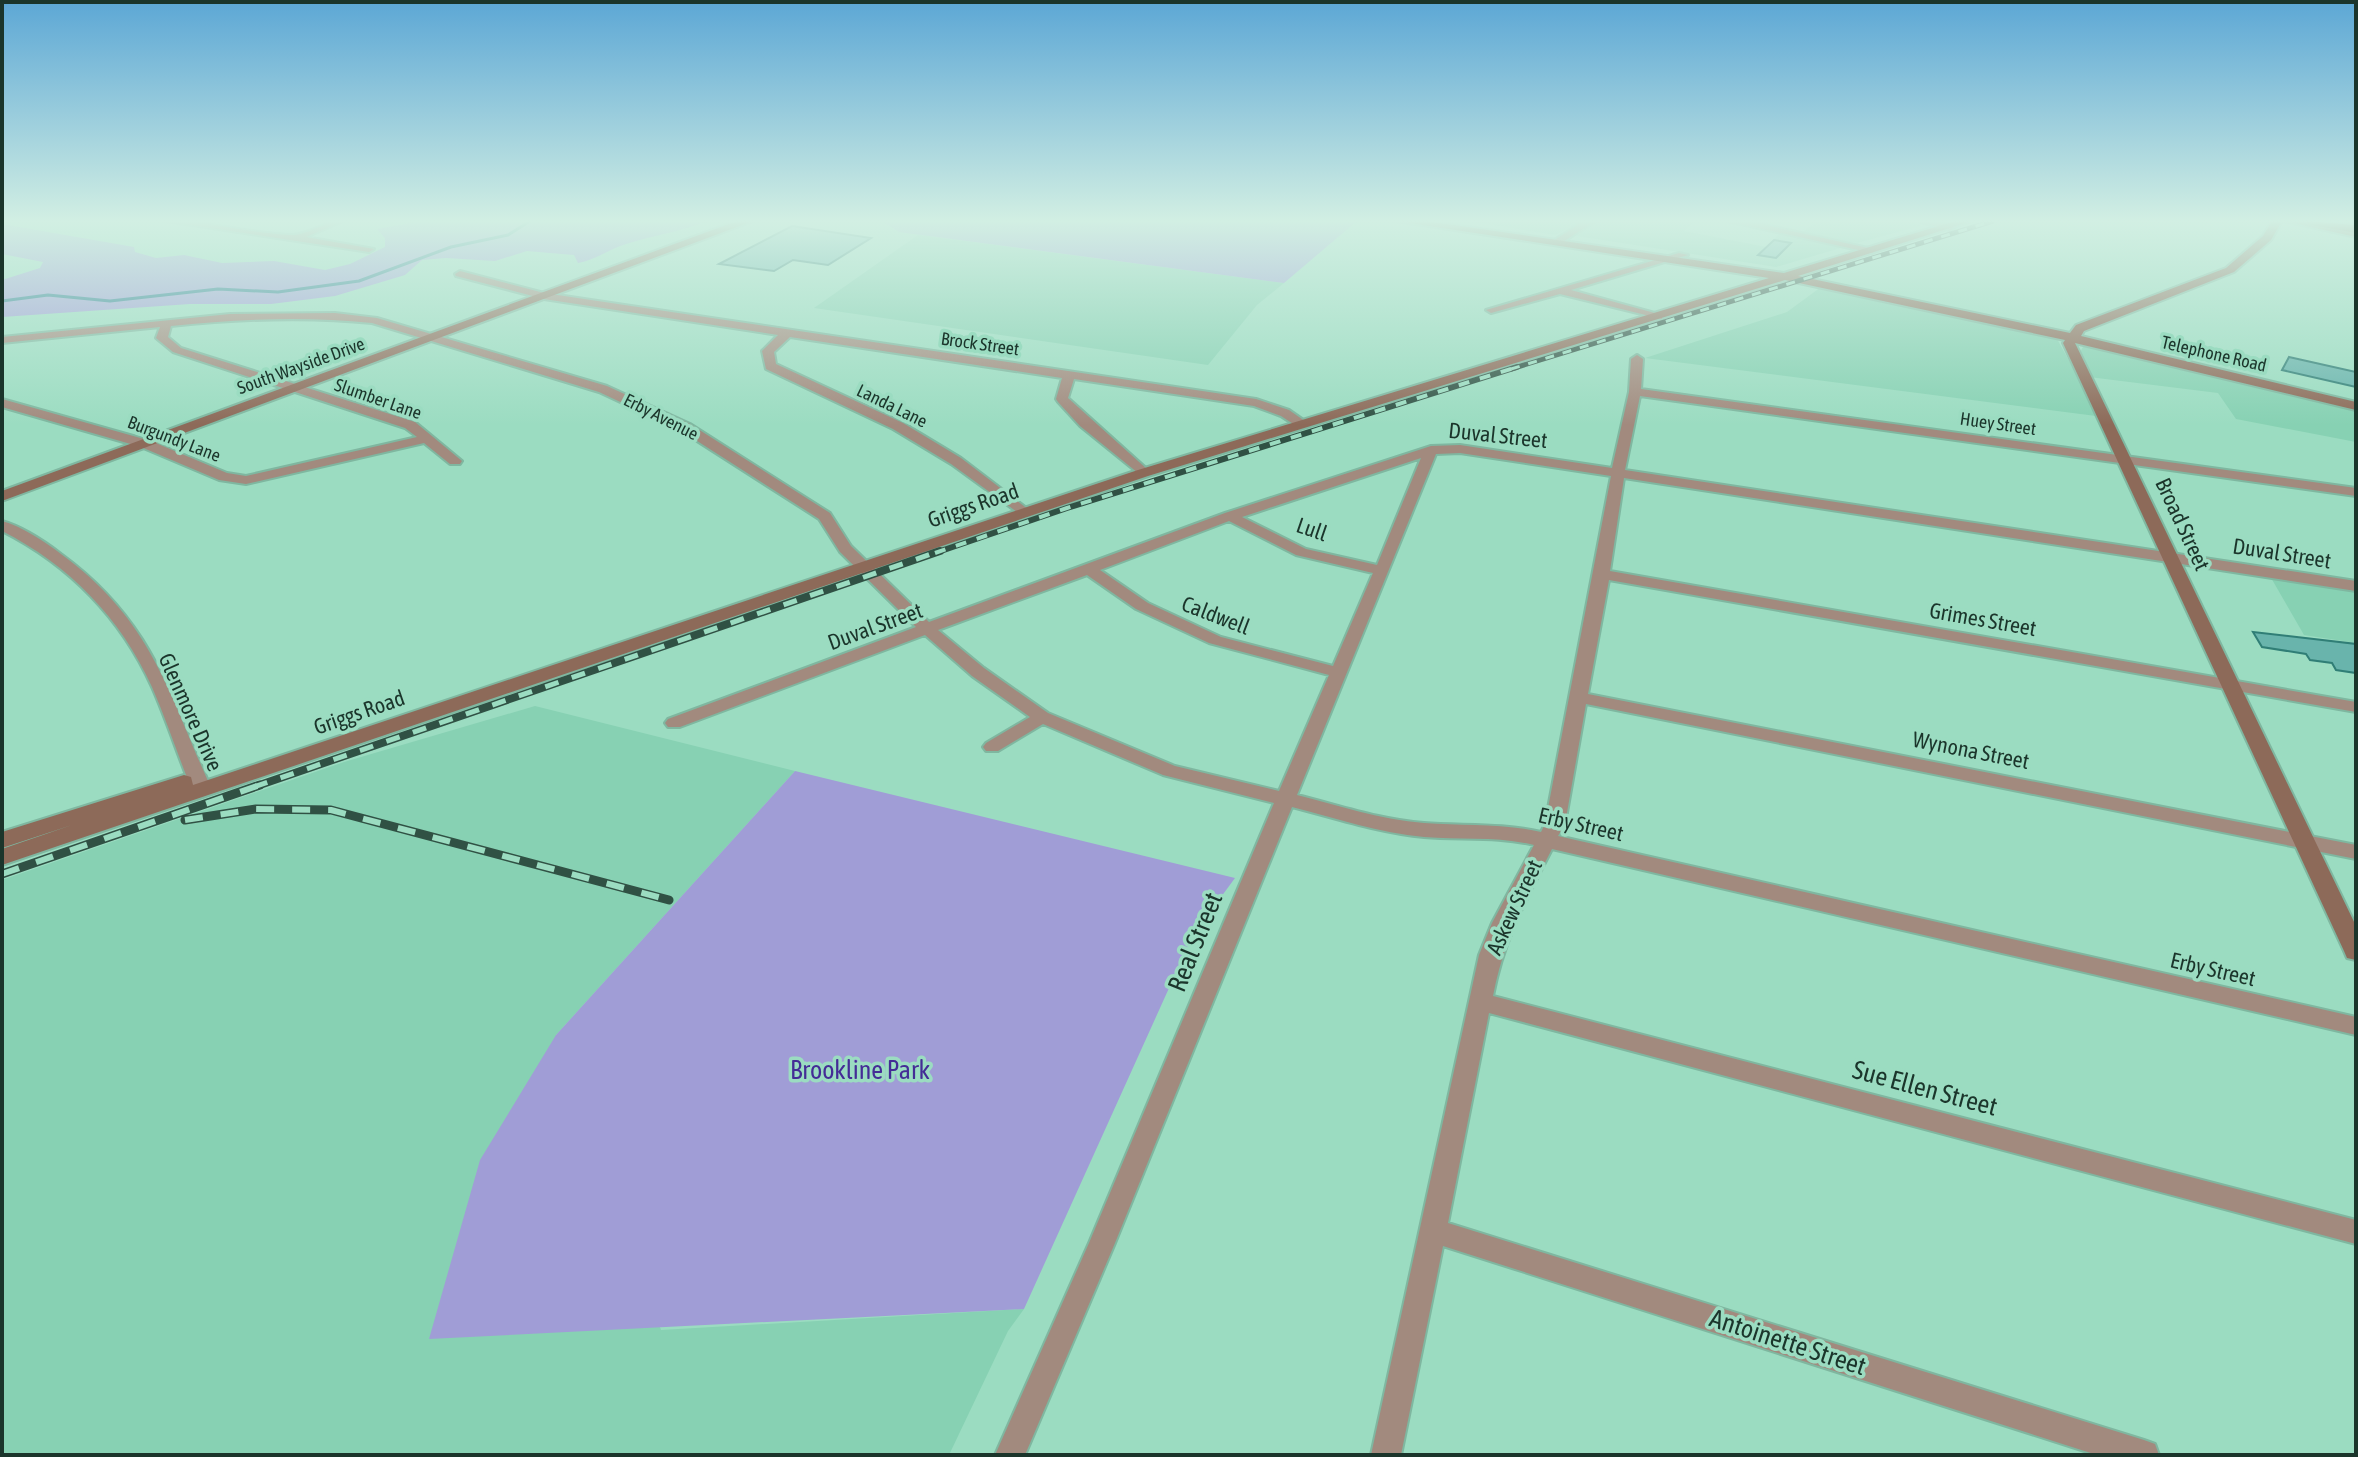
<svg xmlns="http://www.w3.org/2000/svg" width="2358" height="1457" font-family="'Asap Condensed',sans-serif">
<style>
.built{fill:#87d1b3}
.green{fill:#a09dd6}
.lines{fill:none;stroke-linecap:round;stroke-linejoin:round}
.stream{stroke:#26788e;stroke-width:3}
.building{fill:#69b4ac;stroke:#307e76;stroke-width:2}
.street-casing{stroke:#7fb7a0;stroke-width:4}
.secondary-casing{stroke:#7fb7a0;stroke-width:4}
.highway-casing{stroke:#7fb7a0;stroke-width:4}
.street{fill:#a28a7e;fill-rule:evenodd}
.secondary{fill:#8d6a59;fill-rule:evenodd}
.highway{fill:#6e3e26;fill-rule:evenodd}
.rail-far3-casing{stroke:#305144;stroke-width:5}
.rail-far2-casing{stroke:#305144;stroke-width:6}
.rail-far1-casing{stroke:#305144;stroke-width:8}
.rail-casing{stroke:#305144;stroke-width:9}
.rail-far3{stroke:#9bdcc1;stroke-width:3;stroke-dasharray:9;stroke-linecap:butt}
.rail-far2{stroke:#9bdcc1;stroke-width:4;stroke-dasharray:11;stroke-linecap:butt}
.rail-far1{stroke:#9bdcc1;stroke-width:5;stroke-dasharray:14;stroke-linecap:butt}
.rail{stroke:#9bdcc1;stroke-width:6;stroke-dasharray:18;stroke-linecap:butt}
.labels{text-anchor:middle;stroke-width:7;stroke-linejoin:round;paint-order:stroke}
.far-street-label{font-size:18px;fill:#1b352b;stroke:#9bdcc1}
.street-label{font-size:22px;fill:#1b352b;stroke:#9bdcc1}
.near-street-label{font-size:26px;fill:#1b352b;stroke:#9bdcc1}
.near-park-label{font-size:26px;fill:#442c96;stroke:#9bdcc1}
</style>
<rect width="100%" height="100%" fill="#9bdcc1"/>
<path class="built" d="M 1469,221 L 1584,221 L 1555,235 Z
M 1595,221 L 1695,221 L 1684,231 L 1766,247 L 1781,232 L 1844,247 L 1776,267 L 1577,236 Z
M 1816,221 L 1837,224 L 1840,221 L 1915,221 L 1920,226 L 1857,243 L 1801,234 Z
M 918,235 L 1284,283 L 1257,305 L 1208,365 L 814,308 Z
M 1821,287 L 2057,339 L 2081,382 L 2096,416 L 1645,358 L 1787,312 Z
M 2083,347 L 2098,348 L 2356,410 L 2356,442 L 2236,419 L 2218,393 L 2089,377 L 2079,354 Z
M 2270,576 L 2356,589 L 2356,643 L 2304,635 Z
M 535,706 L 795,771 L 556,1035 L 661,1330 L 1024,1309 L 1008,1331 L 949,1455 L 2,1455 L 2,880 L 344,762 Z"/>
<path class="green" d="M 421,221 L 707,221 C 681,232 653,235 626,244 C 609,249 596,260 578,263 L 574,255 L 527,251 L 495,261 L 446,258 L 422,260 L 405,275 L 335,296 L 271,304 L 190,304 L 2,317 L 2,280 L 40,268 L 43,262 L 2,254 L 2,224 L 134,247 L 135,252 L 156,258 L 184,255 L 222,263 L 274,261 L 325,270 L 350,264 L 385,247 L 385,238 L 377,229 Z
M 882,221 L 1357,221 L 1284,283 L 899,232 Z
M 795,771 L 1235,878 L 1193,935 L 1024,1309 L 429,1339 L 480,1160 L 556,1035 Z"/>
<g class="lines">
<path class="stream" d="M 2,301 L 48,295 L 110,301 L 218,289 L 278,292 L 359,281 L 451,247 L 508,235 L 530,221"/>
</g>
<path class="building" d="M 792,226 L 871,238 L 828,265 L 793,260 L 774,271 L 719,264 Z
M 1774,240 L 1791,243 L 1776,258 L 1758,255 Z
M 2289,357 L 2356,372 L 2356,387 L 2282,370 Z
M 2253,632 L 2356,644 L 2356,673 L 2336,670 L 2332,663 L 2310,660 L 2306,654 L 2262,647 Z"/>
<g class="lines">
<defs>
<path id="street" d="M 166,221 C 208,221 248,233 290,235 C 308,236 324,221 343,221 L 306,237 L 374,249 L 369,252 Z
M 1584,221 L 1595,221 L 1558,245 L 1550,243 Z
M 1727,221 L 1747,221 L 1877,250 L 1872,253 Z
M 1918,221 L 1937,221 L 1955,227 L 1950,230 Z
M 1679,253 L 1688,255 L 1571,290 L 1662,315 L 1662,319 L 1560,294 L 1491,313 L 1486,310 Z
M 460,271 L 544,293 L 1256,399 L 1289,410 L 1309,424 L 1298,427 L 1281,416 L 1254,406 L 1074,379 L 1068,398 L 1148,470 L 1150,473 L 1143,477 L 1080,426 L 1058,402 L 1056,399 L 1062,378 L 790,337 L 774,352 L 776,364 L 903,423 L 961,458 L 1029,510 L 1029,516 L 1024,517 L 951,464 L 893,429 L 766,369 L 762,351 L 778,335 L 544,299 L 456,276 L 455,274 Z
M 335,313 L 377,318 L 607,386 L 690,424 L 830,513 L 851,546 L 929,622 L 1225,513 L 1431,446 L 1460,445 L 1612,468 L 1629,392 L 1631,359 L 1637,355 L 1643,359 L 1641,389 L 2356,488 L 2356,496 L 1640,396 L 1625,470 L 2356,581 L 2356,591 L 1624,478 L 1610,571 L 2356,702 L 2356,712 L 1609,580 L 1588,694 L 2356,845 L 2356,859 L 1586,704 L 1565,824 L 1558,836 L 2356,1017 L 2356,1035 L 1552,849 C 1526,900 1504,938 1493,996 L 2356,1220 L 2356,1244 L 1489,1013 L 1448,1223 L 2144,1440 L 2155,1444 L 2159,1455 L 2097,1455 L 1443,1246 L 1401,1455 L 1371,1455 L 1479,955 L 1492,923 L 1534,845 C 1498,836 1461,840 1424,837 C 1380,833 1335,818 1292,807 L 1115,1243 L 1025,1455 L 995,1455 L 1089,1243 L 1274,803 L 1163,775 L 1043,724 L 998,751 L 986,751 L 983,747 L 986,743 L 1030,717 L 972,676 L 925,635 L 680,727 L 668,727 L 665,723 L 668,719 L 916,627 L 840,552 L 819,519 L 680,430 L 599,392 L 372,323 C 305,316 238,319 171,326 L 168,337 L 181,348 L 415,422 L 462,461 L 460,464 L 450,464 L 424,443 L 246,484 L 219,480 L 141,447 L 2,407 L 2,399 L 151,441 L 227,473 L 246,476 L 417,437 L 405,428 L 173,352 L 156,338 L 160,327 L 2,343 L 2,337 L 230,314 ZM 1460,453 L 1611,476 L 1545,824 L 1541,832 C 1502,823 1463,826 1424,823 C 1381,820 1338,805 1297,795 L 1436,454 ZM 1421,458 L 1377,565 L 1306,549 L 1242,517 ZM 1229,521 L 1296,555 L 1373,573 L 1333,666 L 1221,637 L 1148,603 L 1100,570 ZM 1087,575 L 1136,609 L 1209,643 L 1329,675 L 1279,791 L 1175,766 L 1048,713 L 984,668 L 938,630 Z
M 2,521 C 23,527 44,541 61,554 C 153,621 168,693 212,790 L 209,794 L 202,796 L 192,790 C 178,756 167,721 152,687 C 121,618 69,565 2,531 Z"/>
<path id="secondary" d="M 737,221 L 753,221 L 2,501 L 2,491 Z
M 1396,221 L 1426,221 L 1784,273 L 1955,221 L 1972,221 L 1798,276 L 2070,333 L 2076,325 L 2226,268 L 2263,236 L 2272,221 L 2282,221 L 2271,240 L 2234,272 L 2084,331 L 2081,336 L 2356,402 L 2356,410 L 2075,343 L 2356,926 L 2356,960 L 2347,958 L 2344,951 L 2063,343 L 2065,340 L 1785,280 L 1148,476 L 2,865 L 2,849 L 72,825 L 2,848 L 2,832 L 184,775 L 191,777 L 193,785 L 1138,470 L 1769,278 Z
M 2284,221 L 2308,221 L 2356,231 L 2356,237 Z"/>
<path id="highway" d="M 2306,221 L 2356,225 L 2356,233 L 2312,225 Z"/>
</defs>
<use href="#street" class="street-casing"/>
<use href="#secondary" class="secondary-casing"/>
<use href="#highway" class="highway-casing"/>
<use href="#street" class="street"/>
<use href="#secondary" class="secondary"/>
<use href="#highway" class="highway"/>
<defs>
<path id="rail-far3" d="M 1511,369 L 1993,221"/>
<path id="rail-far2" d="M 935,553 L 1067,508 L 1517,367"/>
<path id="rail-far1" d="M 254,787 L 940,551"/>
<path id="rail" d="M 185,820 L 256,809 L 331,810 L 669,900
M 2,874 L 260,785"/>
</defs>
<use href="#rail-far3" class="rail-far3-casing"/>
<use href="#rail-far2" class="rail-far2-casing"/>
<use href="#rail-far1" class="rail-far1-casing"/>
<use href="#rail" class="rail-casing"/>
<use href="#rail-far3" class="rail-far3"/>
<use href="#rail-far2" class="rail-far2"/>
<use href="#rail-far1" class="rail-far1"/>
<use href="#rail" class="rail"/>
</g>
<linearGradient id="sky" x2="0" y2="1"><stop stop-color="#5ca7d5"/><stop offset="0.52" stop-color="#d2efe3"/><stop offset="1" stop-color="#d2efe3" stop-opacity="0"/></linearGradient>
<rect width="2358" height="425" fill="url(#sky)"/>
<g class="labels">
<g class="far-street-label">
<text transform="translate(980 344) rotate(8)" y="6">Brock Street</text>
<text transform="translate(2214 354) rotate(13)" y="6">Telephone Road</text>
<text transform="translate(301 366) rotate(-20)" y="6">South Wayside Drive</text>
<text transform="translate(378 399) rotate(19)" y="6">Slumber Lane</text>
<text transform="translate(892 406) rotate(26)" y="6">Landa Lane</text>
<text transform="translate(661 417) rotate(27)" y="6">Erby Avenue</text>
<text transform="translate(1998 424) rotate(8)" y="6">Huey Street</text>
<text transform="translate(174 439) rotate(21)" y="6">Burgundy Lane</text>
</g>
<g class="street-label">
<text transform="translate(1498 435) rotate(6)" y="8">Duval Street</text>
<text transform="translate(973 505) rotate(-19)" y="8">Griggs Road</text>
<text transform="translate(2183 524) rotate(65)" y="8">Broad Street</text>
<text transform="translate(1312 529) rotate(19)" y="8">Lull</text>
<text transform="translate(2282 553) rotate(9)" y="8">Duval Street</text>
<text transform="translate(1216 615) rotate(21)" y="8">Caldwell</text>
<text transform="translate(1983 619) rotate(10)" y="8">Grimes Street</text>
<text transform="translate(875 626) rotate(-20)" y="8">Duval Street</text>
<text transform="translate(191 712) rotate(66)" y="8">Glenmore Drive</text>
<text transform="translate(359 712) rotate(-19)" y="8">Griggs Road</text>
<text transform="translate(1971 750) rotate(11)" y="8">Wynona Street</text>
<text transform="translate(1581 824) rotate(13)" y="8">Erby Street</text>
<text transform="translate(1514 907) rotate(-65)" y="8">Askew Street</text>
<text transform="translate(2213 969) rotate(13)" y="8">Erby Street</text>
</g>
<g class="near-street-label">
<text transform="translate(1195 942) rotate(-68)" y="9">Real Street</text>
<text transform="translate(1925 1088) rotate(15)" y="9">Sue Ellen Street</text>
<text transform="translate(1788 1342) rotate(18)" y="9">Antoinette Street</text>
</g>
<g class="near-park-label">
<text x="860" y="1079">Brookline Park</text>
</g>
</g>
<rect width="2358" height="1457" fill="none" stroke="#1b352b" stroke-width="8"/>
</svg>
